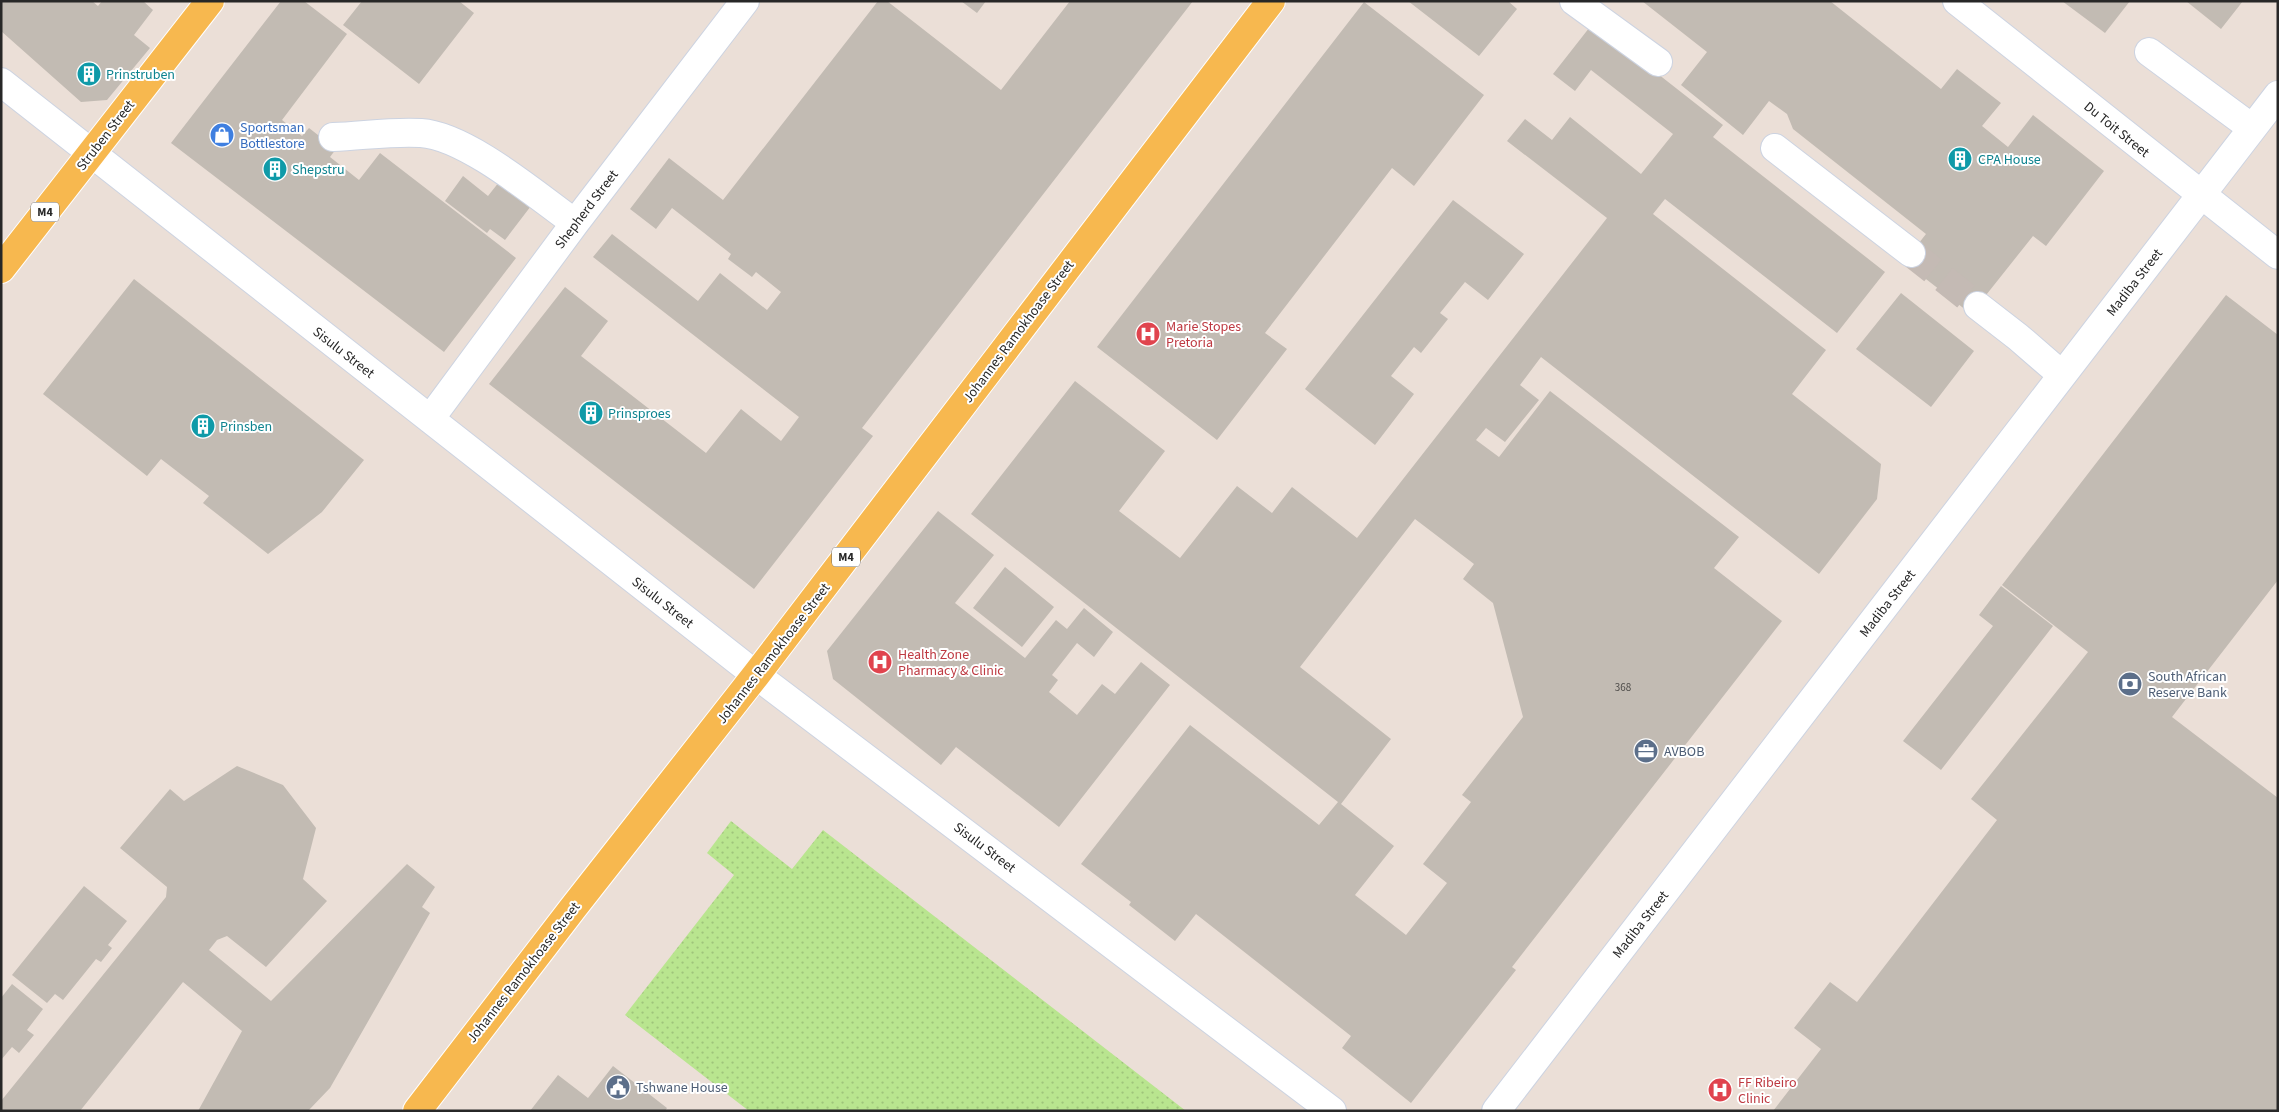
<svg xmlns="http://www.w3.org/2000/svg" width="2279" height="1112" font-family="'Source Sans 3',sans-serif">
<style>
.grass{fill:url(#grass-dots)}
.building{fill:#c2bbb3;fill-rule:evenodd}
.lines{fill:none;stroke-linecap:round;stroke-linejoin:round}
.minor-tunnel{stroke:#c4bab4;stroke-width:28;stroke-dasharray:28 14;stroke-linecap:butt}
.minor-casing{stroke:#ccd3e1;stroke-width:30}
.major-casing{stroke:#fff;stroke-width:30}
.minor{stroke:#fff;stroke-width:28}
.major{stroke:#f7b84f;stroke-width:28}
.labels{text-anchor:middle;stroke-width:4;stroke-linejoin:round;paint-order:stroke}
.number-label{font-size:11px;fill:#4e4c4a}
.shield{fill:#fff;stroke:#686868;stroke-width:1}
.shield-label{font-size:12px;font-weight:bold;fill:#272727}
.culture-label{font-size:14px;fill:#0d838f;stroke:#fff;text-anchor:start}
.shop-label{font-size:14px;fill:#366cbe;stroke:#fff;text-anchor:start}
.street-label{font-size:14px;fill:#272727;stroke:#fff}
.health-label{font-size:14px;fill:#be3a42;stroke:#fff;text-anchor:start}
.service-label{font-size:14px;fill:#4e5e75;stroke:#fff;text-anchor:start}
</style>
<defs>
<pattern id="grass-dots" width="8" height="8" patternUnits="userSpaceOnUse" patternTransform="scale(1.25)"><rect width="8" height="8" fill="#b9e58f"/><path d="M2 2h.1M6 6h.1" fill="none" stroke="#9fc47b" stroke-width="1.8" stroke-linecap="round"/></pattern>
</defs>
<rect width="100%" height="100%" fill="#ebdfd7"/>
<path class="grass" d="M 731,821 L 792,869 L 823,830 L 1186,1111 L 749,1111 L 625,1015 L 734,875 L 707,853 Z"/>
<path class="building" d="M 1,1 L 92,1 L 98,6 L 102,1 L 143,1 L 153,10 L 134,35 L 150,48 L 107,100 L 81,102 L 1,31 Z
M 281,1 L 304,1 L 347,34 L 282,120 L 302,136 L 309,128 L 336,149 L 330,157 L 359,180 L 380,153 L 516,258 L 444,352 L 171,143 Z
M 362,1 L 459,1 L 474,13 L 419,84 L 343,25 Z
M 878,1 L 887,1 L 1001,90 L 1070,1 L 1193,1 L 862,428 L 873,436 L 754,589 L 489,384 L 565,287 L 608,321 L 581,356 L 706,453 L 741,409 L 781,441 L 799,417 L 593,257 L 612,234 L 698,301 L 720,273 L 767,310 L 781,292 L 756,272 L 752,277 L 728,259 L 731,254 L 672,208 L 656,229 L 630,209 L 669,158 L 723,200 Z
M 961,1 L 986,1 L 977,13 Z
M 1408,1 L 1508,1 L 1517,9 L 1479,56 Z
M 1642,1 L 1830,1 L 1941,89 L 1957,69 L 2001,103 L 1982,126 L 2008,147 L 2033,115 L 2104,171 L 2046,246 L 2033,236 L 1971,314 L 1904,262 L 1926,234 L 1793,129 L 1787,114 L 1769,101 L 1743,135 L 1681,85 L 1707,52 Z
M 2062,1 L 2130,1 L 2105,33 Z
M 2186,1 L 2243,1 L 2221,29 Z
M 1364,2 L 1484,95 L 1414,186 L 1392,168 L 1265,333 L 1287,349 L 1217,440 L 1097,347 Z
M 1593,23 L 1723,125 L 1713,137 L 1885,272 L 1837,333 L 1665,199 L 1653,214 L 1826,350 L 1792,394 L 1881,464 L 1877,499 L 1819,574 L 1541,357 L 1520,385 L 1539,400 L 1505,442 L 1486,428 L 1476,440 L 1499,457 L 1550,391 L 1739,537 L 1714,568 L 1782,621 L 1512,967 L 1516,970 L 1411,1103 L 1342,1048 L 1351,1036 L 1196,914 L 1175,941 L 1129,905 L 1131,902 L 1081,864 L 1190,725 L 1319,825 L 1338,802 L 971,514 L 1075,381 L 1165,451 L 1119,511 L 1180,558 L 1237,486 L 1272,513 L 1292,487 L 1357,538 L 1607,218 L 1507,141 L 1525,119 L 1552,140 L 1570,117 L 1641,174 L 1673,134 L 1591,70 L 1575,91 L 1553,74 ZM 1415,519 L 1474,564 L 1463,579 L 1493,603 L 1523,717 L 1462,795 L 1471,802 L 1423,864 L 1447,883 L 1406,935 L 1355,895 L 1394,846 L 1341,804 L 1391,739 L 1300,667 Z
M 463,176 L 488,196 L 503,177 L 534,202 L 505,240 L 490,229 L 487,233 L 445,201 Z
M 1453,200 L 1524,254 L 1488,300 L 1465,282 L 1440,313 L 1448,319 L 1421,353 L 1414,347 L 1391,376 L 1414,394 L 1375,445 L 1305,389 Z
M 134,279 L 364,460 L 322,512 L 268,554 L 203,503 L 209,496 L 161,459 L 147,476 L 43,394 Z
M 1901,293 L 1974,351 L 1931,407 L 1856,349 Z
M 2226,295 L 2278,335 L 2278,580 L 2172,717 L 2278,798 L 2278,1111 L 1773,1111 L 1821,1049 L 1794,1028 L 1830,982 L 1857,1002 L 1997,820 L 1971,799 L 2088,652 L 2002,585 Z
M 938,511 L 994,555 L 955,603 L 1025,658 L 1056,620 L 1067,629 L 1084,608 L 1113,632 L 1094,657 L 1077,643 L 1052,675 L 1058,680 L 1049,692 L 1077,715 L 1102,684 L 1115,694 L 1141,662 L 1170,685 L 1059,827 L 956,747 L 941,765 L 833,679 L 827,651 Z
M 1005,567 L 1054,607 L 1022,647 L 973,608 Z
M 2001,586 L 2053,626 L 1941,770 L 1903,741 L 1993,626 L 1979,615 Z
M 237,766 L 283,785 L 316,828 L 303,879 L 327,901 L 266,967 L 227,936 L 217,940 L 209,950 L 271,1001 L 407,864 L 435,887 L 422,907 L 430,913 L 330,1088 L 308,1111 L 198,1111 L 242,1031 L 183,982 L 80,1111 L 1,1111 L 1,1101 L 166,897 L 167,887 L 120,848 L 170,789 L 184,801 Z
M 84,886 L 127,921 L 108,945 L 112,948 L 101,962 L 96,959 L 63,1000 L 55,994 L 47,1003 L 12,975 Z
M 12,984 L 43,1009 L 27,1030 L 34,1035 L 19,1053 L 12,1047 L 1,1060 L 1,998 Z
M 613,1066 L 667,1108 L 665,1111 L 530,1111 L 558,1075 L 588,1098 Z"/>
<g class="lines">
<path class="minor-tunnel" d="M 1911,253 L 1978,306"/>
<defs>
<path id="minor" d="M 1574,1 L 1658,62
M 1957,1 L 2278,255
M 2149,52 L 2252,128
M 1,82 L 756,675 L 1332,1111
M 333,137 C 362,136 393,131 421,133 C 467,136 537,196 575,223
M 1775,148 L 1911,253
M 1978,306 L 2018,337 L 2062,375
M 430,419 L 575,223 L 745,1
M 1496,1111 L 2278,95"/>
<path id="major" d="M 1,269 L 210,1
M 417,1111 L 573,908 L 756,675 L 1271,1"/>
</defs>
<use href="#minor" class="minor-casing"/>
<use href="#major" class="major-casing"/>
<use href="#minor" class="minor"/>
<use href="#major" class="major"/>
</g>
<defs>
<symbol id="building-disc" viewBox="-11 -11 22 22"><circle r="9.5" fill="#0f9aa8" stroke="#fff"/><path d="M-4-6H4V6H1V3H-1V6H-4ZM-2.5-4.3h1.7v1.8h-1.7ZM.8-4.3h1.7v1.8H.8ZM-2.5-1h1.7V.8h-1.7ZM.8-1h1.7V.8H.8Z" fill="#fff"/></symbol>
<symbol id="shop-disc" viewBox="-11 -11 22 22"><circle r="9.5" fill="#3f7fe0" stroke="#fff"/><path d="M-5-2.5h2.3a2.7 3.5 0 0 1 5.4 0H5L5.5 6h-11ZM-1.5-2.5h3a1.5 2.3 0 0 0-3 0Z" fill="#fff"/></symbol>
<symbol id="hospital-disc" viewBox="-11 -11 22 22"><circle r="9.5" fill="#e0444e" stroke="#fff"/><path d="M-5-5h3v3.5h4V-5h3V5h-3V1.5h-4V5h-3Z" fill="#fff"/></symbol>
<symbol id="bank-disc" viewBox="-11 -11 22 22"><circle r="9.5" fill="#5c6f8a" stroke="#fff"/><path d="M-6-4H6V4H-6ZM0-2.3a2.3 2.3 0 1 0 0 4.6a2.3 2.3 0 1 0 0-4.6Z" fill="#fff"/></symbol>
<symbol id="office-disc" viewBox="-11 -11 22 22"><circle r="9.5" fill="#5c6f8a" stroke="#fff"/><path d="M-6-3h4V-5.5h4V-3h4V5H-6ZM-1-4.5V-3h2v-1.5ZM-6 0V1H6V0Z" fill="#fff"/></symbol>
<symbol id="civic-disc" viewBox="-11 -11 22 22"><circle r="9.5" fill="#5c6f8a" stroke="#fff"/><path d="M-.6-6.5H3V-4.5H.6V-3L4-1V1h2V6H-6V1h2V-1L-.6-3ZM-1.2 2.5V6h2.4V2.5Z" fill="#fff"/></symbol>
</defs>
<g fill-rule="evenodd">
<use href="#building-disc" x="75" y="60" width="28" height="28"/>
<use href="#shop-disc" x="208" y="121" width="28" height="28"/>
<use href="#building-disc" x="1946" y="145" width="28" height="28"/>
<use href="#building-disc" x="261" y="155" width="28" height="28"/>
<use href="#hospital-disc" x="1134" y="320" width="28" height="28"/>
<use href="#building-disc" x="577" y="399" width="28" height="28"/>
<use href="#building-disc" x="189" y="412" width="28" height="28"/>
<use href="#hospital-disc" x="866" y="648" width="28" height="28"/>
<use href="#bank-disc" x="2116" y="670" width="28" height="28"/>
<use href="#office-disc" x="1632" y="737" width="28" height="28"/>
<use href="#civic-disc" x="604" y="1073" width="28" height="28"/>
<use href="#hospital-disc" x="1706" y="1076" width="28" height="28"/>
</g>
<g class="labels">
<g class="number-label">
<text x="1623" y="691">368</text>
</g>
<g class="shield">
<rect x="31" y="202.5" width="28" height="19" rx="4"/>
<rect x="832" y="547.5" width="28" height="19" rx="4"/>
</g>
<g class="shield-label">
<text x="45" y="216">M4</text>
<text x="846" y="561">M4</text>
</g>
<g class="culture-label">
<text x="106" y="79">Prinstruben</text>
<text x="1978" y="164">CPA House</text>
<text x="292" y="174">Shepstru</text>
<text x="608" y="418">Prinsproes</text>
<text x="220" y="431">Prinsben</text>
</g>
<g class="shop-label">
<text x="240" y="132">Sportsman<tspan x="240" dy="16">Bottlestore</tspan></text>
</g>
<g class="street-label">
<text transform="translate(2117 129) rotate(39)" y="5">Du Toit Street</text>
<text transform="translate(105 135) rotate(-52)" y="5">Struben Street</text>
<text transform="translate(586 209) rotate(-53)" y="5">Shepherd Street</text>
<text transform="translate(2134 282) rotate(-52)" y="5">Madiba Street</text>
<text transform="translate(1018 331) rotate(-53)" y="5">Johannes Ramokhoase Street</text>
<text transform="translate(344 352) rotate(38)" y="5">Sisulu Street</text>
<text transform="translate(663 602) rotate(38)" y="5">Sisulu Street</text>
<text transform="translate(1887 603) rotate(-52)" y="5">Madiba Street</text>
<text transform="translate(773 653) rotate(-52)" y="5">Johannes Ramokhoase Street</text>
<text transform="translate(985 847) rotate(37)" y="5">Sisulu Street</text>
<text transform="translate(1640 924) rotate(-52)" y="5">Madiba Street</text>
<text transform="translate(523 972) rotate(-52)" y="5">Johannes Ramokhoase Street</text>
</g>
<g class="health-label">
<text x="1166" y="331">Marie Stopes<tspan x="1166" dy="16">Pretoria</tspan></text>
<text x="898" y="659">Health Zone<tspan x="898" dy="16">Pharmacy &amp; Clinic</tspan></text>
<text x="1738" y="1087">FF Ribeiro<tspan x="1738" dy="16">Clinic</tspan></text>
</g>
<g class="service-label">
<text x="2148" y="681">South African<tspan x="2148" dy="16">Reserve Bank</tspan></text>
<text x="1664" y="756">AVBOB</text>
<text x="636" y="1092">Tshwane House</text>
</g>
</g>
<rect width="2279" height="1112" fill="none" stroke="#272727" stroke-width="5"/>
</svg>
